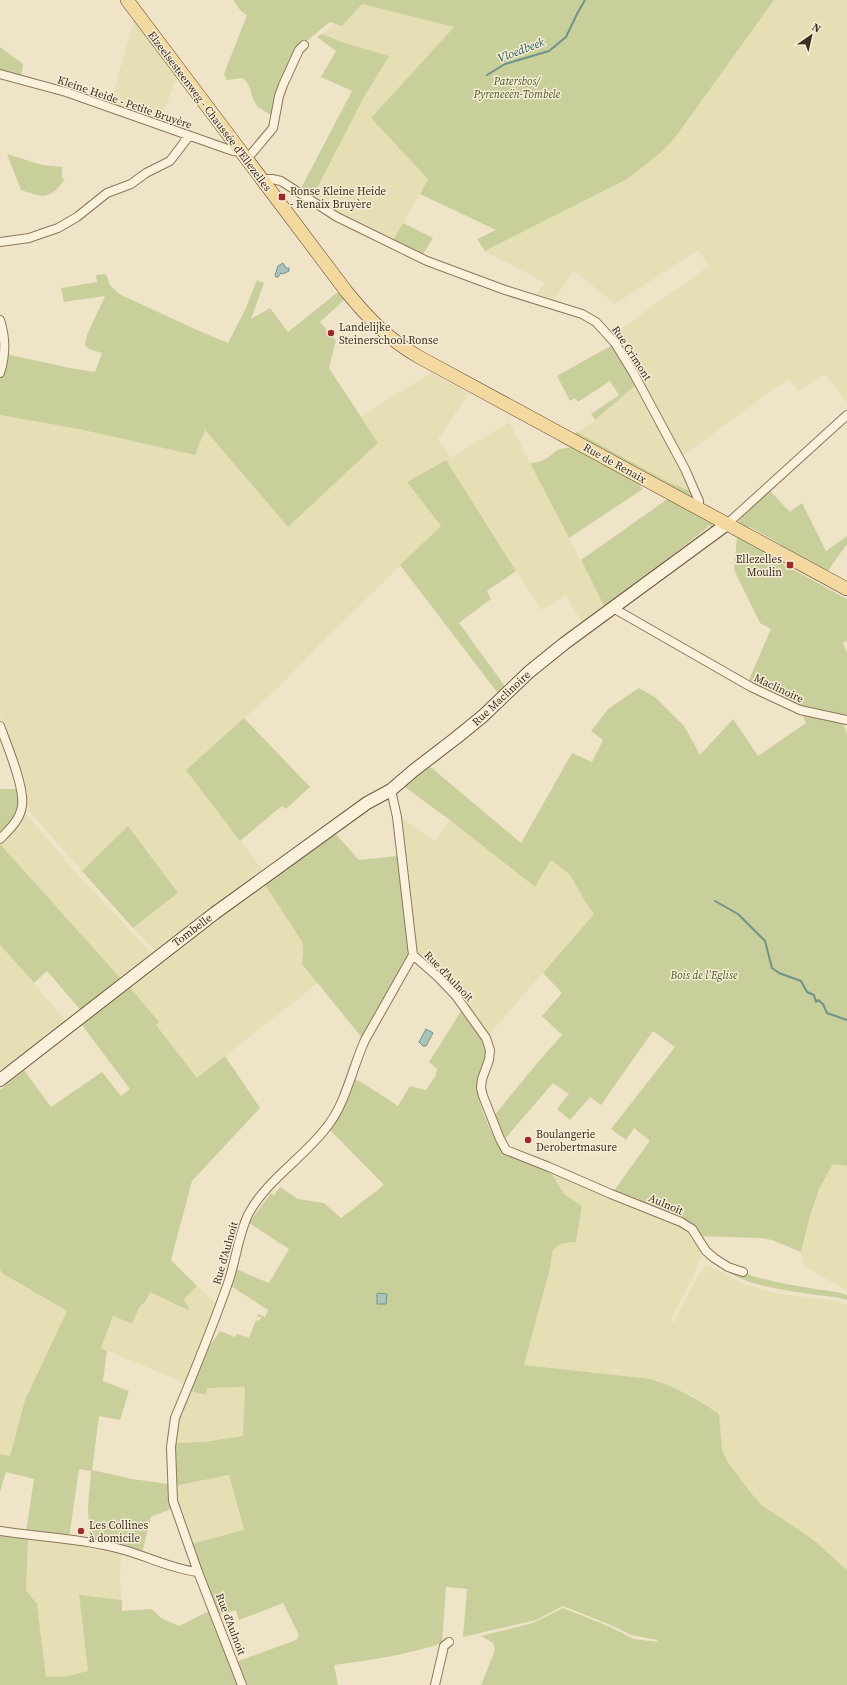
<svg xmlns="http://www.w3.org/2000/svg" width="847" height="1685" font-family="'Source Serif 4',serif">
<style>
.farmland{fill:#e6deb5}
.green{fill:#c9cf9b}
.water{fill:#a9c4bc;stroke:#6f938a}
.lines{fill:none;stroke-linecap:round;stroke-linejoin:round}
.stream{stroke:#6f938a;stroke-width:2}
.street-casing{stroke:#8d765c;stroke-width:10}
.secondary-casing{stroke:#6f573f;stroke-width:14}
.primary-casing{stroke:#5b4430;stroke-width:14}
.street{stroke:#faf1dc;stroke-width:8}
.secondary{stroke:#faf1dc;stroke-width:12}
.primary{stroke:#f3d9a0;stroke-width:13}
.poi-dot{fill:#9e2a2b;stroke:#f7eed8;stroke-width:1.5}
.labels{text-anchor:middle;stroke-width:3;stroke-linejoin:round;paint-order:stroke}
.park-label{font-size:11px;font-style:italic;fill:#4d5a26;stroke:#f7eed8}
.street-label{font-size:11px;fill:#3d2e20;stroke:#f7eed8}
.poi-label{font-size:11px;fill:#3d2e20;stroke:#f7eed8;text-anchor:start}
.water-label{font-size:12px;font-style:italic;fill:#2f5d5a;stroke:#f7eed8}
</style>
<rect width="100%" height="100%" fill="#f0e4c8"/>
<path class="farmland" d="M 774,0 L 847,0 L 847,403 L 825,374 L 798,391 L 788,379 L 681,457 L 638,371 L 612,335 L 709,266 L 698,250 L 615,304 L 574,271 L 553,301 L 535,296 L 545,283 L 485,251 L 627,179 L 658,155 L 674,139 Z
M 362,4 L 454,27 L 371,118 L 428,179 L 392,242 L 311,200 L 364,97 L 388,56 L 341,42 L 322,34 L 335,23 L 342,25 Z
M 134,20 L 178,74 L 159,124 L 110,106 Z
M 431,373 L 469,393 L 438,439 L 451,458 L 509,422 L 605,608 L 584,626 L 566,595 L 541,610 L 446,460 L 407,482 L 441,526 L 319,645 L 278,688 L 186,770 L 266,874 L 158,952 L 152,948 L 133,928 L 178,893 L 128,827 L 82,871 L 30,812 L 10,740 L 0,716 L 0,415 L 79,429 L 205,430 L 288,527 L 378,443 L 361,416 Z
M 637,384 L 674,452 L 691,490 L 690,492 L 668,482 L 577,432 L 595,420 Z
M 26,814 L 78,875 L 151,953 L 152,956 L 123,981 L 0,844 Z
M 399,816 L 435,841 L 450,820 L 535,887 L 551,860 L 570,875 L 586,903 L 594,914 L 487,1037 L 415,952 Z
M 263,882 L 301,940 L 304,947 L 302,955 L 302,964 L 318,983 L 197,1078 L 155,1025 L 159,1022 L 127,984 Z
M 0,945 L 62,1016 L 66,1022 L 17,1061 L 0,1070 Z
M 833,1164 L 847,1166 L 847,1291 L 804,1266 L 801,1252 L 810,1216 L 819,1189 Z
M 549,1170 L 669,1219 L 692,1233 L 700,1244 L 701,1256 L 694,1275 L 670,1322 L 674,1322 L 691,1288 L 705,1265 L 715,1268 L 742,1283 L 773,1293 L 833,1300 L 847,1305 L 847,1570 L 816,1542 L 792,1525 L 761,1505 L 727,1461 L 722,1449 L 719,1414 L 693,1396 L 668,1385 L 651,1379 L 524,1365 L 549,1272 L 553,1250 L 562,1243 L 565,1195 Z
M 0,1270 L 3,1273 L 67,1311 L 25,1400 L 10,1456 L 0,1454 Z
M 197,1286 L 218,1305 L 187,1384 L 101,1348 L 113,1316 L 132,1324 L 140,1306 L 145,1302 L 150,1292 L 189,1311 L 183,1299 Z
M 245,1387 L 243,1436 L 204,1442 L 173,1443 L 179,1418 L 190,1391 L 205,1395 L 206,1388 Z
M 229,1475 L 244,1531 L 191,1544 L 180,1515 L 173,1486 Z
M 28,1538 L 121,1551 L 120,1583 L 122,1600 L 79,1595 L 88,1671 L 67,1676 L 46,1677 L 37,1604 L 26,1590 Z"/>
<path class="green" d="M 233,0 L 774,0 L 674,139 L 658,155 L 627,179 L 485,251 L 477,239 L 496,230 L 420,194 L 428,179 L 371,118 L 454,27 L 362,4 L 342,26 L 330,22 L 298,48 L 273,117 C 269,113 261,110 257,106 C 249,95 253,85 242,78 L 227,80 L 224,74 L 247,15 L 240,10 Z
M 322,34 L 341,42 L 389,56 L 364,97 L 311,200 L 299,192 L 352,91 L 321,77 L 336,51 L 317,37 Z
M 0,47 L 23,64 L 21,78 L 0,72 Z
M 7,154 L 42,165 L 62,167 L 62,178 L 65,179 C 50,200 44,198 21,190 Z
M 403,223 L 433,238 L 422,256 L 392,242 Z
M 106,274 L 110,285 L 119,294 L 197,330 L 228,343 L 245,310 L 257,280 L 264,283 L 251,319 L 270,308 L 288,332 L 338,292 L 344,300 L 320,322 L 336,341 L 329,368 L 378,443 L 288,527 L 205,430 L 195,455 L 79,429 L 0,415 L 0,379 L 6,354 L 75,369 L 95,372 L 102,353 L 89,349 L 85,345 L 87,335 L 105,296 L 64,302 L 61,288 L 97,282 L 96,275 Z
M 612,345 L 637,384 L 595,420 L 591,414 L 619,395 L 610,381 L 578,402 L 575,398 L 570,401 L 557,376 Z
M 577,432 L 668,482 L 690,491 L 691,490 L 695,499 L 574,434 Z
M 558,438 L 643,484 L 640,486 L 643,489 L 569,538 L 530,463 C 535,462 540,462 543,460 C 555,455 554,447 570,448 L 558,441 Z
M 446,460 L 516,571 L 487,591 L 491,599 L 459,623 L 507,689 L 500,696 L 400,565 L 441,526 L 407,482 Z
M 769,490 L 790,512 L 802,503 L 826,551 L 847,536 L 847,544 L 827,572 L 783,548 L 780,544 L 750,527 L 746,528 L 741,526 L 739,522 L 740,517 Z
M 669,498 L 713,523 L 712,528 L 708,525 L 707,528 L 605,608 L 581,560 Z
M 726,531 L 727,531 L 764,549 L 763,553 L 847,599 L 847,641 L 843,643 L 847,653 L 847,718 L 803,709 L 748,682 L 771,629 L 760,623 L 736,574 L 734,569 L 737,538 Z
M 639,688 L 655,697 L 684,726 L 700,755 L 733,719 L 758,756 L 806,723 L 801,711 L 842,719 L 847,734 L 847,1166 L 833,1164 L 819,1189 L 810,1216 L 801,1252 L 772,1240 L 760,1238 L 698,1236 L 692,1227 L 613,1192 L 649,1142 L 649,1140 L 634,1128 L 626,1140 L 611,1129 L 675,1047 L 653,1031 L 601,1105 L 590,1097 L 570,1120 L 557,1109 L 569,1094 L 553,1083 L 503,1141 L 494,1116 L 533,1068 L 562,1035 L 542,1016 L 562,993 L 543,973 L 594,914 L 586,903 L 570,875 L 551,860 L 535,887 L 450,820 L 402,785 L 427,764 L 521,843 L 572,753 L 592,762 L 603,740 L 591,731 L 608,709 Z
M 244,718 L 310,787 L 286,809 L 282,806 L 240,841 L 186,770 Z
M 0,789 L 19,789 L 19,812 L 0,837 Z
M 128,826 L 178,893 L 133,928 L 82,871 Z
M 335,833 L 359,860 L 397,856 L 408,941 L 408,954 L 404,964 L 363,1039 L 302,964 C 302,955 305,948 301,940 L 263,882 Z
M 0,844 L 123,981 L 83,1013 L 47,971 L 34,983 L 0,945 Z
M 127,984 L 159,1022 L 156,1025 L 197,1078 L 225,1056 L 260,1108 L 192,1181 L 171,1260 L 197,1286 L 184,1299 L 190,1311 L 150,1292 L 145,1302 L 140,1306 L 132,1324 L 113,1316 L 101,1348 L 107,1351 L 103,1381 L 129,1391 L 120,1420 L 99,1416 L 92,1470 L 132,1479 L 168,1484 L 171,1509 L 151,1517 L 142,1553 C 124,1545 109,1541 89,1541 L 88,1505 L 91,1471 L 79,1469 L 69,1538 L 26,1532 L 34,1479 L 6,1472 L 0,1492 L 0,1454 L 10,1456 L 25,1400 L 67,1311 L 2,1273 L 0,1270 L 0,1090 L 24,1070 L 51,1107 L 102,1072 L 121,1096 L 130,1089 L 79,1021 L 88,1019 L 128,987 Z
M 463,1008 C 470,1019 488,1041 487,1054 C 487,1067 476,1080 478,1093 C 481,1113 492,1133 501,1150 L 549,1170 L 565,1195 L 582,1206 L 576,1242 L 562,1243 L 553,1250 L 549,1272 L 524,1365 L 651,1379 C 678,1388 696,1398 719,1414 L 722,1449 L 727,1461 L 748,1489 L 761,1505 L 792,1525 L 816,1542 L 847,1570 L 847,1685 L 481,1685 L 495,1650 L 493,1643 L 481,1636 L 533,1623 L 563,1608 L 608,1626 L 634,1639 L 658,1642 L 657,1640 L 631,1635 L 613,1626 L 563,1606 L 536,1620 L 463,1637 L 467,1589 L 446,1587 L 442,1643 C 407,1655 370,1660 334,1665 L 338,1685 L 244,1685 L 236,1662 L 296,1640 L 299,1635 L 283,1603 L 239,1620 L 236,1610 L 218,1615 L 191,1544 L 244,1530 L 229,1475 L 174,1486 L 173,1443 L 204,1442 L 243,1436 L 245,1387 L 207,1388 L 206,1395 L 190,1391 L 209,1347 L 220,1331 L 235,1337 L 237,1334 L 249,1338 L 256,1320 L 259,1321 L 261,1317 L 257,1316 L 258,1314 L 265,1317 L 268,1310 L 231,1286 L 236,1269 L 269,1283 L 289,1249 L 249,1223 L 271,1193 L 274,1195 L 280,1187 L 298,1199 L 324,1203 L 341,1218 L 384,1185 L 329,1129 L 352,1077 L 377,1092 L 398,1106 L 410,1086 L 426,1090 L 436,1075 L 437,1069 L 429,1062 Z
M 709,1257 C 753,1282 793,1285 841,1293 L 847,1295 L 847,1300 C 837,1297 826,1296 816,1295 C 780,1289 735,1286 709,1257 Z
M 0,1534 L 28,1538 L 26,1590 L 37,1604 L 46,1677 L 67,1676 L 88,1671 L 79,1595 L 122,1600 L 122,1611 L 152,1609 L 161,1618 L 179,1626 L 211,1610 L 240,1685 L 0,1685 Z"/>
<path class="water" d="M 283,263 L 286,268 L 289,268 L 289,271 L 283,274 L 281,273 L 278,277 L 276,277 L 275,275 L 278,266 Z
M 426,1029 L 433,1033 L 426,1046 L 423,1046 L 419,1042 Z
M 378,1293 L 387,1294 L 386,1304 L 377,1304 L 377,1294 Z"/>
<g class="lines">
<path class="stream" d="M 487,75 L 505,64 L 549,51 L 566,37 L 577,14 L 585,0
M 715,901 L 738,914 L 765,941 L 772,968 L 779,973 L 801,981 L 807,992 L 814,995 L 816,1002 L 818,1000 L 823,1004 L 827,1013 L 847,1020"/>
<defs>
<path id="street" d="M 0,74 L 66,92 L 233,151 L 241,152
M 247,159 L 273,128 L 279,96 L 283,85 L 299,50 L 304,45
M 262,179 L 272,179 L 281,181 L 337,217 L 427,261 L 505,290 L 582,314 L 596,322 L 615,343 L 634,374 L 685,469 L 699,501 L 699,509
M 0,242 L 29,238 L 58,228 L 77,217 L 107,193 L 131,184 L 146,173 L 170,161 L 189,136
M 0,320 C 6,338 6,354 0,373
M 727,524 L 847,415
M 613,608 L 751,687 L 800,710 L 847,720
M 0,726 C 7,745 25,788 22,806 C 20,820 9,830 0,839
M 413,955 L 438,977 L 456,996 L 486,1038 L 490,1050 L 489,1060 L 482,1079 L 481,1088 L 483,1096 L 500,1139 L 506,1150 L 549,1167 L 611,1194 L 681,1222 L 692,1229 L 706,1251 L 714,1258 L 728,1267 L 743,1272
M 0,1531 C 40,1537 86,1539 124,1550 C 149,1557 172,1569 198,1572
M 242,1685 L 198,1572 L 173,1501 L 171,1447 L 175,1418 C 194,1372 213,1327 229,1280 C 236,1259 239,1232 249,1213 C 267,1180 303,1158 326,1128 C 346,1104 352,1068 365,1040 L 413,955 L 397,817 L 391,790
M 435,1685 L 444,1646 L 449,1642"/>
<path id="secondary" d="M 0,1080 L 215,913 L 367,803 L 391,790 L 413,771 L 456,738 L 483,716 L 529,672 L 565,643 L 727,524"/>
<path id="primary" d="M 127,0 L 346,291 C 367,317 389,340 419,357 L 847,589"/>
</defs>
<use href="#street" class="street-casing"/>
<use href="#secondary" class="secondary-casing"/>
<use href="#primary" class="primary-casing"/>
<use href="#street" class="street"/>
<use href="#secondary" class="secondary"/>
<use href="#primary" class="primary"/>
</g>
<g class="poi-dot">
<rect x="278" y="193" width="8" height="8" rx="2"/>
<circle cx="331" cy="333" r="4"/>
<rect x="786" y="561" width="8" height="8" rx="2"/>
<circle cx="528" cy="1140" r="4"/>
<circle cx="81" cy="1531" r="4"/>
</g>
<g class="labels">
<g class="park-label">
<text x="517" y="85">Patersbos/<tspan x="517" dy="13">Pyreneeën-Tombele</tspan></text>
<text x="704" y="979">Bois de l'Eglise</text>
</g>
<g class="street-label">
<text transform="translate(125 102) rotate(19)" y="4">Kleine Heide - Petite Bruyère</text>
<text transform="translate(210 111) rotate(53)" y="4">Elzeelsesteenweg - Chaussée d'Ellezelles</text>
<text transform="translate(632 353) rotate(57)" y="4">Rue Crimont</text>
<text transform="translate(615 463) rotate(29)" y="4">Rue de Renaix</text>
<text transform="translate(779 688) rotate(25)" y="4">Maclinoire</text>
<text transform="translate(501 698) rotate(-43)" y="4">Rue Maclinoire</text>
<text transform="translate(192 930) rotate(-37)" y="4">Tombelle</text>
<text transform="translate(449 976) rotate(46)" y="4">Rue d'Aulnoit</text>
<text transform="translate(666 1204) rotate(23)" y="4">Aulnoit</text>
<text transform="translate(225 1253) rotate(-74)" y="4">Rue d'Aulnoit</text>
<text transform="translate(231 1624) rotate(69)" y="4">Rue d'Aulnoit</text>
</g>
<g class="poi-label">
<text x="290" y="195">Ronse Kleine Heide<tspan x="290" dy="13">- Renaix Bruyère</tspan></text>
<text x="339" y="331">Landelijke<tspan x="339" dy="13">Steinerschool Ronse</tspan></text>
<text x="782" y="563" text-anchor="end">Ellezelles<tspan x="782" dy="13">Moulin</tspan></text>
<text x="536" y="1138">Boulangerie<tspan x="536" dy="13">Derobertmasure</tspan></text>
<text x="89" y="1529">Les Collines<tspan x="89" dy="13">à domicile</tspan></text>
</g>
<g class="water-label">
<text transform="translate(521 50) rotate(-21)" y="4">Vloedbeek</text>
</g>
</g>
<g transform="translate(811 36) rotate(34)" stroke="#f7eed8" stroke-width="3" paint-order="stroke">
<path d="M0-3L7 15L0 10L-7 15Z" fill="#3d2e20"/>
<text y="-6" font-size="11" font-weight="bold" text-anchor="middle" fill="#3d2e20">N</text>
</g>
</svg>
